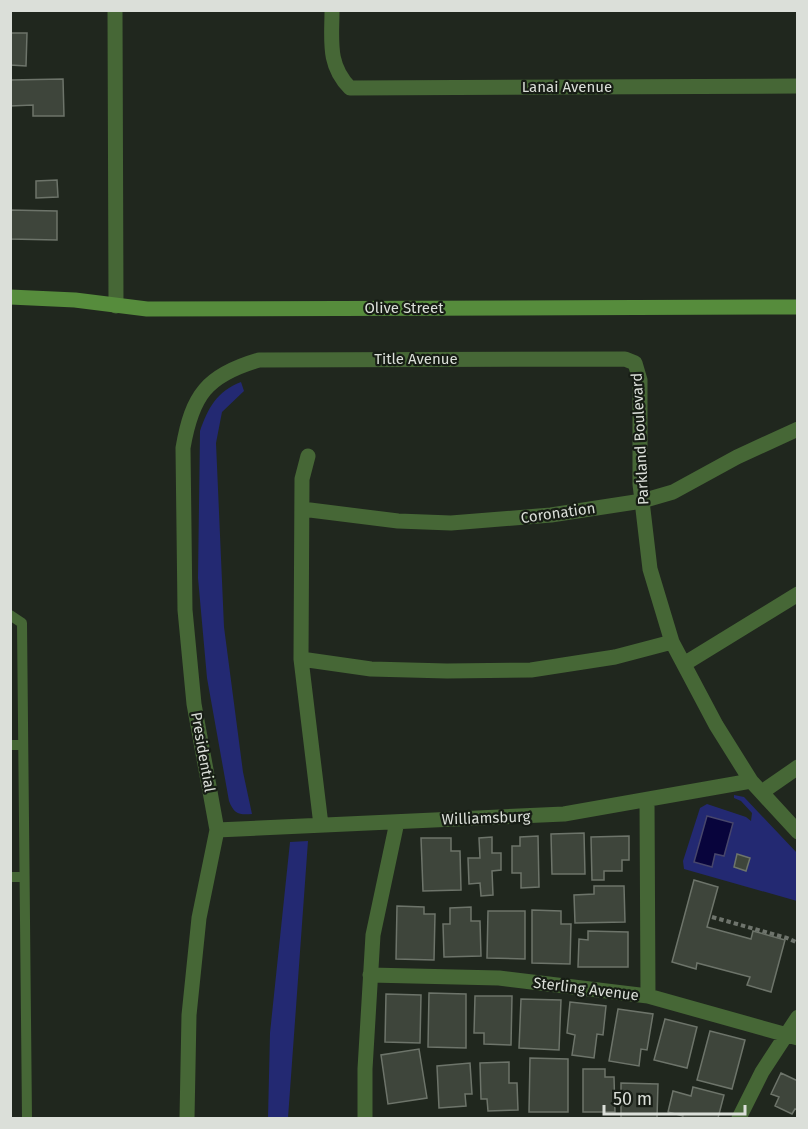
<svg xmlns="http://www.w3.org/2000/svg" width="808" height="1129" font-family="'Fira Sans',sans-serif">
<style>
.green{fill:#232972}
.water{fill:#08043c;stroke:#47466b;stroke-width:1.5}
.building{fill:#3e453b;stroke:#6d746a;stroke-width:1.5}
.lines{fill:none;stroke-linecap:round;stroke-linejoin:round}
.path{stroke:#6e746c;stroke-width:4;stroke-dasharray:4.5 3;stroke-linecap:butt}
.lane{stroke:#466736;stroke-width:10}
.street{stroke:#466736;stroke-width:15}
.secondary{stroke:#568c3c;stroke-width:15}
.labels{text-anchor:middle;stroke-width:4.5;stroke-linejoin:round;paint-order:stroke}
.street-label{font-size:15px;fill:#dbdfd9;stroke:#171d15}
</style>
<rect width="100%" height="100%" fill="#20271e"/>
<path class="green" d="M 241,382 L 244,391 L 222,412 L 216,443 L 224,627 L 243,772 L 252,814 C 239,815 234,814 229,801 L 207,678 L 198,578 L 200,431 C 208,408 217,391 241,382 Z
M 734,795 L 744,797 L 797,853 L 797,901 L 684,869 L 683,861 L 700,808 L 707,804 L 746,817 L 751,821 L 752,813 L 741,801 L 734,798 Z
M 308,841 L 288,1118 L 268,1118 L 270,1033 L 290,842 Z"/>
<path class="water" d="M 707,816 L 733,823 L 724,856 L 715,854 L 712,867 L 694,862 Z"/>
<path class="building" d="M 10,33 L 27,33 L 26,66 L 10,65 Z
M 63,79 L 64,116 L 33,116 L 33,105 L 10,106 L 10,80 Z
M 57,180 L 58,197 L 36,198 L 36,181 Z
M 10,210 L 57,211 L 57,240 L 10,239 Z
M 584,833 L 585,874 L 552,874 L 551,834 Z
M 538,836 L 539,887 L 521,888 L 521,873 L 512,873 L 512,846 L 520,846 L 520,837 Z
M 629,836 L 629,860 L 622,860 L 622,871 L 604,871 L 604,880 L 592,880 L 591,837 Z
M 492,837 L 492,853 L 501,853 L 501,870 L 492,871 L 493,895 L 481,896 L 480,883 L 469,884 L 468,858 L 480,858 L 479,838 Z
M 421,838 L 451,838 L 451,851 L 460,851 L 461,890 L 423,891 Z
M 737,854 L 750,858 L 746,871 L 734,867 Z
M 694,880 L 718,887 L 707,927 L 751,939 L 753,931 L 785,940 L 771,992 L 747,985 L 750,977 L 697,963 L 696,969 L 672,962 Z
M 594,886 L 624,886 L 625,922 L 575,923 L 574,895 L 594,894 Z
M 397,906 L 424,907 L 424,914 L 435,914 L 434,960 L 396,959 Z
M 471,907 L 471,921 L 480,921 L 481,956 L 444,957 L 443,924 L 450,924 L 450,908 Z
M 532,910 L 561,911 L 561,924 L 571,924 L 570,964 L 532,963 Z
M 488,911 L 525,911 L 525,959 L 487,958 Z
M 588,931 L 628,932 L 628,967 L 578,967 L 579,939 L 588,940 Z
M 429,993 L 466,994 L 466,1048 L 428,1047 Z
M 386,994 L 421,995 L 420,1043 L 385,1042 Z
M 475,996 L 512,996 L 511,1045 L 484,1044 L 484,1033 L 474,1033 Z
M 521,999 L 561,1000 L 559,1050 L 519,1048 Z
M 570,1002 L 606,1006 L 603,1035 L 597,1034 L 594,1058 L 572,1055 L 575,1035 L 567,1033 Z
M 618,1009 L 653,1014 L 647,1050 L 641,1049 L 639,1066 L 609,1061 Z
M 665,1019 L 697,1027 L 687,1068 L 654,1060 Z
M 710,1031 L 745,1040 L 732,1089 L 697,1080 Z
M 419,1049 L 427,1098 L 388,1104 L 381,1055 Z
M 530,1058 L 568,1059 L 568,1112 L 529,1112 Z
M 509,1062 L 509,1083 L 517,1083 L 518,1110 L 488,1111 L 487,1099 L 481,1099 L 480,1063 Z
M 470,1063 L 472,1094 L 465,1094 L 466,1106 L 439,1108 L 437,1066 Z
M 583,1069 L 605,1069 L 605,1077 L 614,1077 L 615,1112 L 583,1112 Z
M 781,1073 L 798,1081 L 798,1110 L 795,1109 L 792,1114 L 775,1106 L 779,1097 L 771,1094 Z
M 621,1083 L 658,1084 L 657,1118 L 621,1118 Z
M 693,1087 L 724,1095 L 718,1118 L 682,1118 L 683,1116 L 668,1112 L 673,1091 L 691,1096 Z"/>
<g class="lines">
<path class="path" d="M 712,917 L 787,938 L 798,943"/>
<path class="lane" d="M 10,615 L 22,623 L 27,1118
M 10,745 L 23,745
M 10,877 L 24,877"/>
<path class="street" d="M 115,10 L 116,306
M 332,10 C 332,40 327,65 350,88 L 798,86
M 308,456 L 302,479 L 301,659 L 321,825
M 302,509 L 398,521 L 451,523 L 551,515 L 642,501 L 673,492 L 737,457 L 798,429
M 301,659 L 371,669 L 447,671 L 531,670 L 615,657 L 672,642
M 684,664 L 798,594
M 762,792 L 798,767
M 647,800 L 648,996
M 217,830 L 564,814 L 751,781
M 370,975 L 499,978 L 648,996 L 798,1038
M 187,1118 L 189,1015 L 199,918 L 217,830 L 194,704 L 185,610 L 183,448 C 192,395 207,375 259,360 L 625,359 L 635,363 L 640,380 L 640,484 L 650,569 L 672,642 L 716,725 L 751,781 L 798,832
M 365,1118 L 365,1069 L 373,935 L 397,822
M 739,1118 L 762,1072 L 798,1017"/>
<path class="secondary" d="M 10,297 L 75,300 L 147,309 L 798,307"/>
</g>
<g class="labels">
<g class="street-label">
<text x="567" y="92">Lanai Avenue</text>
<text x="404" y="313">Olive Street</text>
<text x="416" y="364">Title Avenue</text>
<text transform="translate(640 439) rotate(-93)" y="5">Parkland Boulevard</text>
<text transform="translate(558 513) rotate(-8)" y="5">Coronation</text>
<text transform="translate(203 752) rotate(80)" y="5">Presidential</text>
<text transform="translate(486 818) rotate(-2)" y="5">Williamsburg</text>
<text transform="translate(586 989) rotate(7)" y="5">Sterling Avenue</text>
</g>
</g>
<rect width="808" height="1129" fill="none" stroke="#dbdfd9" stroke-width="24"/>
<path d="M604 1105v9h141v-9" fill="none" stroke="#dbdfd9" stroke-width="3"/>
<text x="613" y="1105" font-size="18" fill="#dbdfd9" stroke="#171d15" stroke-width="4.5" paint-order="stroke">50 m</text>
</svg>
